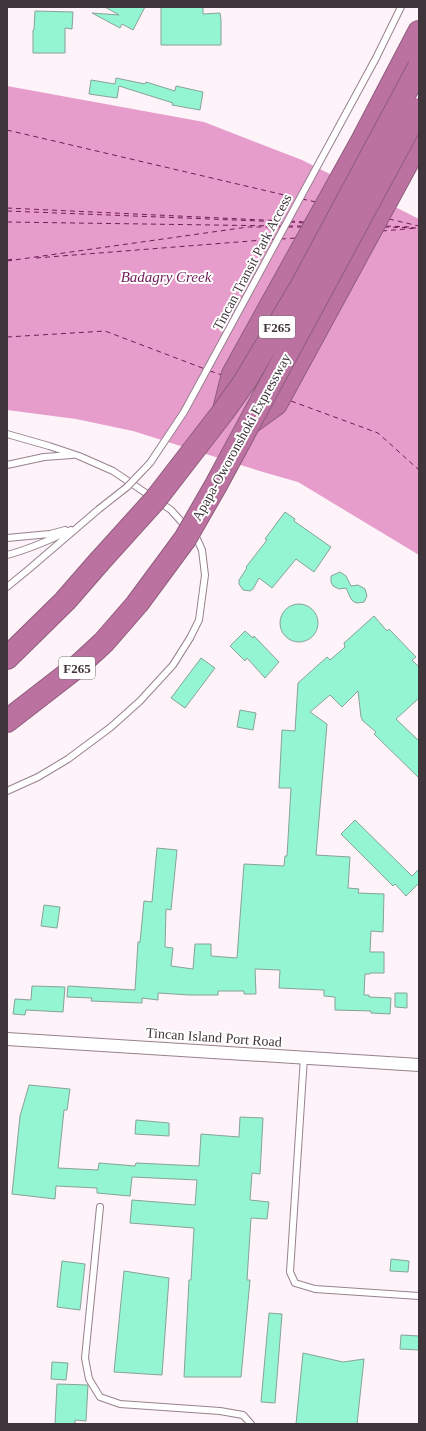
<svg xmlns="http://www.w3.org/2000/svg" width="426" height="1431" font-family="Georgia,serif">
<style>
.water{fill:#e79dcb}
.lines{fill:none;stroke-linecap:round;stroke-linejoin:round}
.ferry{stroke:#711c59;stroke-width:1;stroke-dasharray:5 4;stroke-linecap:butt}
.building{fill:#93f5d2;stroke:#88a298}
.lane-casing{stroke:#98818f;stroke-width:8}
.street-casing{stroke:#98818f;stroke-width:14}
.highway-casing{stroke:#905d7d;stroke-width:24}
.lane{stroke:#fff;stroke-width:6}
.street{stroke:#fff;stroke-width:12}
.highway{stroke:#bb72a0;stroke-width:22}
.lane-bridge-casing{stroke:#98818f;stroke-width:8;stroke-linecap:butt}
.highway-bridge-casing{stroke:#905d7d;stroke-width:24;stroke-linecap:butt}
.lane-bridge{stroke:#fff;stroke-width:6}
.highway-bridge{stroke:#bb72a0;stroke-width:22}
.labels{text-anchor:middle;stroke-width:4;stroke-linejoin:round;paint-order:stroke}
.shield{fill:#fff;stroke:#797276;stroke-width:1}
.shield-label{font-size:13px;font-weight:bold;fill:#3f353b}
.street-label{font-size:14px;fill:#3f353b;stroke:#fff}
.water-label{font-size:15px;font-style:italic;fill:#711c59;stroke:#fff}
</style>
<rect width="100%" height="100%" fill="#fdf3f9"/>
<path class="water" d="M 7,86 L 204,122 L 302,160 L 419,219 L 419,555 L 298,482 L 263,472 L 133,431 L 76,419 L 7,410 Z"/>
<g class="lines">
<path class="ferry" d="M 7,130 L 297,198
M 302,199 L 316,202
M 7,208 L 285,221
M 7,211 L 285,222
M 389,219 L 419,226
M 290,221 L 305,222
M 7,222 L 282,226
M 290,222 L 304,223
M 288,226 L 302,226
M 386,226 L 410,227
M 288,227 L 302,227
M 384,227 L 419,228
M 382,231 L 417,228
M 281,239 L 296,238
M 36,258 L 276,239
M 7,260 L 14,259
M 7,261 L 248,227 L 282,227
M 7,337 L 105,331 L 205,369
M 210,371 L 222,375
M 291,401 L 378,433 L 419,470"/>
</g>
<path class="building" d="M 105,7 L 145,7 L 133,30 L 122,24 L 120,28 L 92,13 L 119,15 Z
M 161,7 L 203,7 L 203,14 L 220,13 L 221,20 L 221,45 L 161,45 Z
M 35,11 L 73,12 L 72,29 L 65,28 L 65,53 L 33,53 L 33,30 L 34,30 Z
M 116,78 L 145,84 L 146,82 L 175,91 L 176,86 L 203,92 L 200,110 L 172,105 L 173,103 L 119,86 L 117,98 L 89,94 L 91,80 L 115,84 Z
M 285,512 L 295,519 L 294,521 L 331,547 L 314,572 L 296,559 L 272,588 L 259,578 L 253,589 L 250,591 L 243,590 L 239,584 L 239,580 L 247,568 L 246,567 L 267,540 L 265,539 Z
M 340,572 L 346,576 L 351,586 L 358,585 L 365,589 L 367,596 L 364,602 L 358,603 L 354,602 L 351,599 L 346,588 L 339,589 L 333,586 L 331,582 L 331,576 Z
M280 623a19 19 0 1 1 38 0a19 19 0 1 1-38 0Z
M 374,616 L 387,631 L 389,629 L 416,657 L 412,660 L 419,667 L 419,698 L 396,719 L 419,741 L 419,778 L 374,734 L 376,732 L 363,721 L 361,717 L 358,691 L 342,707 L 330,695 L 310,712 L 327,724 L 316,855 L 350,857 L 348,888 L 359,889 L 358,893 L 384,894 L 383,932 L 371,931 L 370,952 L 384,952 L 384,973 L 370,973 L 370,974 L 365,974 L 364,995 L 369,995 L 369,997 L 391,998 L 390,1014 L 371,1013 L 371,1011 L 335,1010 L 335,997 L 324,996 L 324,990 L 279,988 L 280,970 L 255,969 L 256,994 L 244,994 L 244,991 L 218,991 L 218,995 L 190,995 L 158,993 L 158,1000 L 142,998 L 142,1003 L 91,1001 L 92,998 L 67,997 L 68,986 L 135,990 L 138,942 L 140,942 L 144,901 L 152,902 L 157,848 L 177,850 L 171,910 L 166,909 L 165,947 L 173,948 L 171,966 L 193,969 L 195,944 L 211,944 L 211,956 L 237,958 L 244,864 L 284,866 L 285,856 L 287,856 L 291,788 L 279,788 L 282,730 L 295,731 L 298,683 L 327,657 L 330,660 L 345,647 L 344,643 Z
M 245,631 L 253,638 L 254,636 L 279,662 L 265,678 L 247,658 L 245,661 L 230,646 Z
M 201,658 L 215,668 L 185,708 L 171,698 Z
M 240,710 L 256,713 L 253,730 L 237,727 Z
M 355,820 L 412,876 L 419,869 L 419,883 L 406,896 L 395,884 L 393,886 L 341,834 Z
M 44,905 L 60,907 L 57,928 L 41,926 Z
M 32,986 L 65,987 L 63,1012 L 26,1010 L 25,1015 L 13,1014 L 15,999 L 31,1000 Z
M 395,993 L 407,993 L 407,1008 L 395,1007 Z
M 29,1085 L 70,1089 L 67,1110 L 64,1110 L 58,1168 L 98,1170 L 99,1163 L 135,1166 L 136,1163 L 199,1166 L 201,1134 L 239,1137 L 240,1117 L 263,1118 L 260,1174 L 252,1173 L 250,1200 L 269,1202 L 267,1219 L 251,1218 L 247,1280 L 250,1280 L 241,1377 L 184,1377 L 189,1280 L 191,1280 L 194,1228 L 130,1223 L 132,1200 L 195,1205 L 197,1180 L 132,1177 L 130,1196 L 97,1193 L 97,1188 L 56,1186 L 55,1199 L 12,1194 L 20,1116 Z
M 136,1120 L 169,1123 L 169,1136 L 135,1134 Z
M 391,1259 L 409,1261 L 408,1272 L 390,1271 Z
M 62,1261 L 85,1264 L 80,1310 L 57,1307 Z
M 124,1271 L 169,1278 L 162,1375 L 114,1372 Z
M 269,1313 L 282,1314 L 275,1403 L 261,1402 Z
M 401,1335 L 419,1336 L 419,1350 L 400,1349 Z
M 303,1353 L 343,1362 L 364,1359 L 357,1424 L 296,1424 Z
M 52,1362 L 68,1363 L 66,1380 L 51,1379 Z
M 57,1384 L 88,1385 L 86,1421 L 75,1420 L 75,1424 L 55,1424 Z"/>
<g class="lines">
<defs>
<path id="lane" d="M 376,58 L 401,7
M 7,434 L 49,446 L 79,456 L 113,471 L 171,510 L 187,528
M 7,465 L 44,457 L 72,455
M 7,538 L 50,534 L 65,530
M 7,555 C 30,549 50,540 71,530
M 7,587 L 29,569 L 99,509
M 7,791 L 38,777 L 68,759 L 111,727 L 140,701 L 173,665 L 190,638 L 199,620 L 205,575 L 202,550 L 197,539 L 193,535
M 304,1057 L 290,1272 L 295,1283 L 315,1289 L 419,1296
M 100,1207 L 85,1358 L 89,1379 L 100,1397 L 120,1404 L 220,1411 L 243,1415 L 251,1424"/>
<path id="street" d="M 7,1039 L 419,1065"/>
<path id="highway" d="M 224,410 L 233,374 L 362,141 L 419,32
M 251,422 L 276,404 L 419,141
M 7,658 L 65,601 L 99,562
M 7,721 L 78,666 L 104,642 L 137,604"/>
</defs>
<use href="#lane" class="lane-casing"/>
<use href="#street" class="street-casing"/>
<use href="#highway" class="highway-casing"/>
<use href="#lane" class="lane"/>
<use href="#street" class="street"/>
<use href="#highway" class="highway"/>
<defs>
<path id="lane-bridge" d="M 99,509 L 127,487 L 150,463 L 184,412 L 376,58"/>
<path id="highway-bridge" d="M 99,562 L 155,500 L 223,412 L 245,381 L 301,287 L 419,67
M 137,604 L 185,539 L 216,485 L 419,109"/>
</defs>
<use href="#lane-bridge" class="lane-bridge-casing"/>
<use href="#highway-bridge" class="highway-bridge-casing"/>
<use href="#lane-bridge" class="lane-bridge"/>
<use href="#highway-bridge" class="highway-bridge"/>
</g>
<g class="labels">
<g class="shield">
<rect x="259" y="316" width="36" height="22" rx="3"/>
<rect x="59" y="657" width="36" height="22" rx="3"/>
</g>
<g class="shield-label">
<text x="277" y="332">F265</text>
<text x="77" y="673">F265</text>
</g>
<g class="street-label">
<text transform="translate(252 262) rotate(-62)" y="5">Tincan Transit Park Access</text>
<text transform="translate(241 437) rotate(-61)" y="5">Apapa-Oworonshoki Expressway</text>
<text transform="translate(214 1037) rotate(4)" y="5">Tincan Island Port Road</text>
</g>
<g class="water-label">
<text x="166" y="282">Badagry Creek</text>
</g>
</g>
<rect width="426" height="1431" fill="none" stroke="#3f353b" stroke-width="16"/>
</svg>
